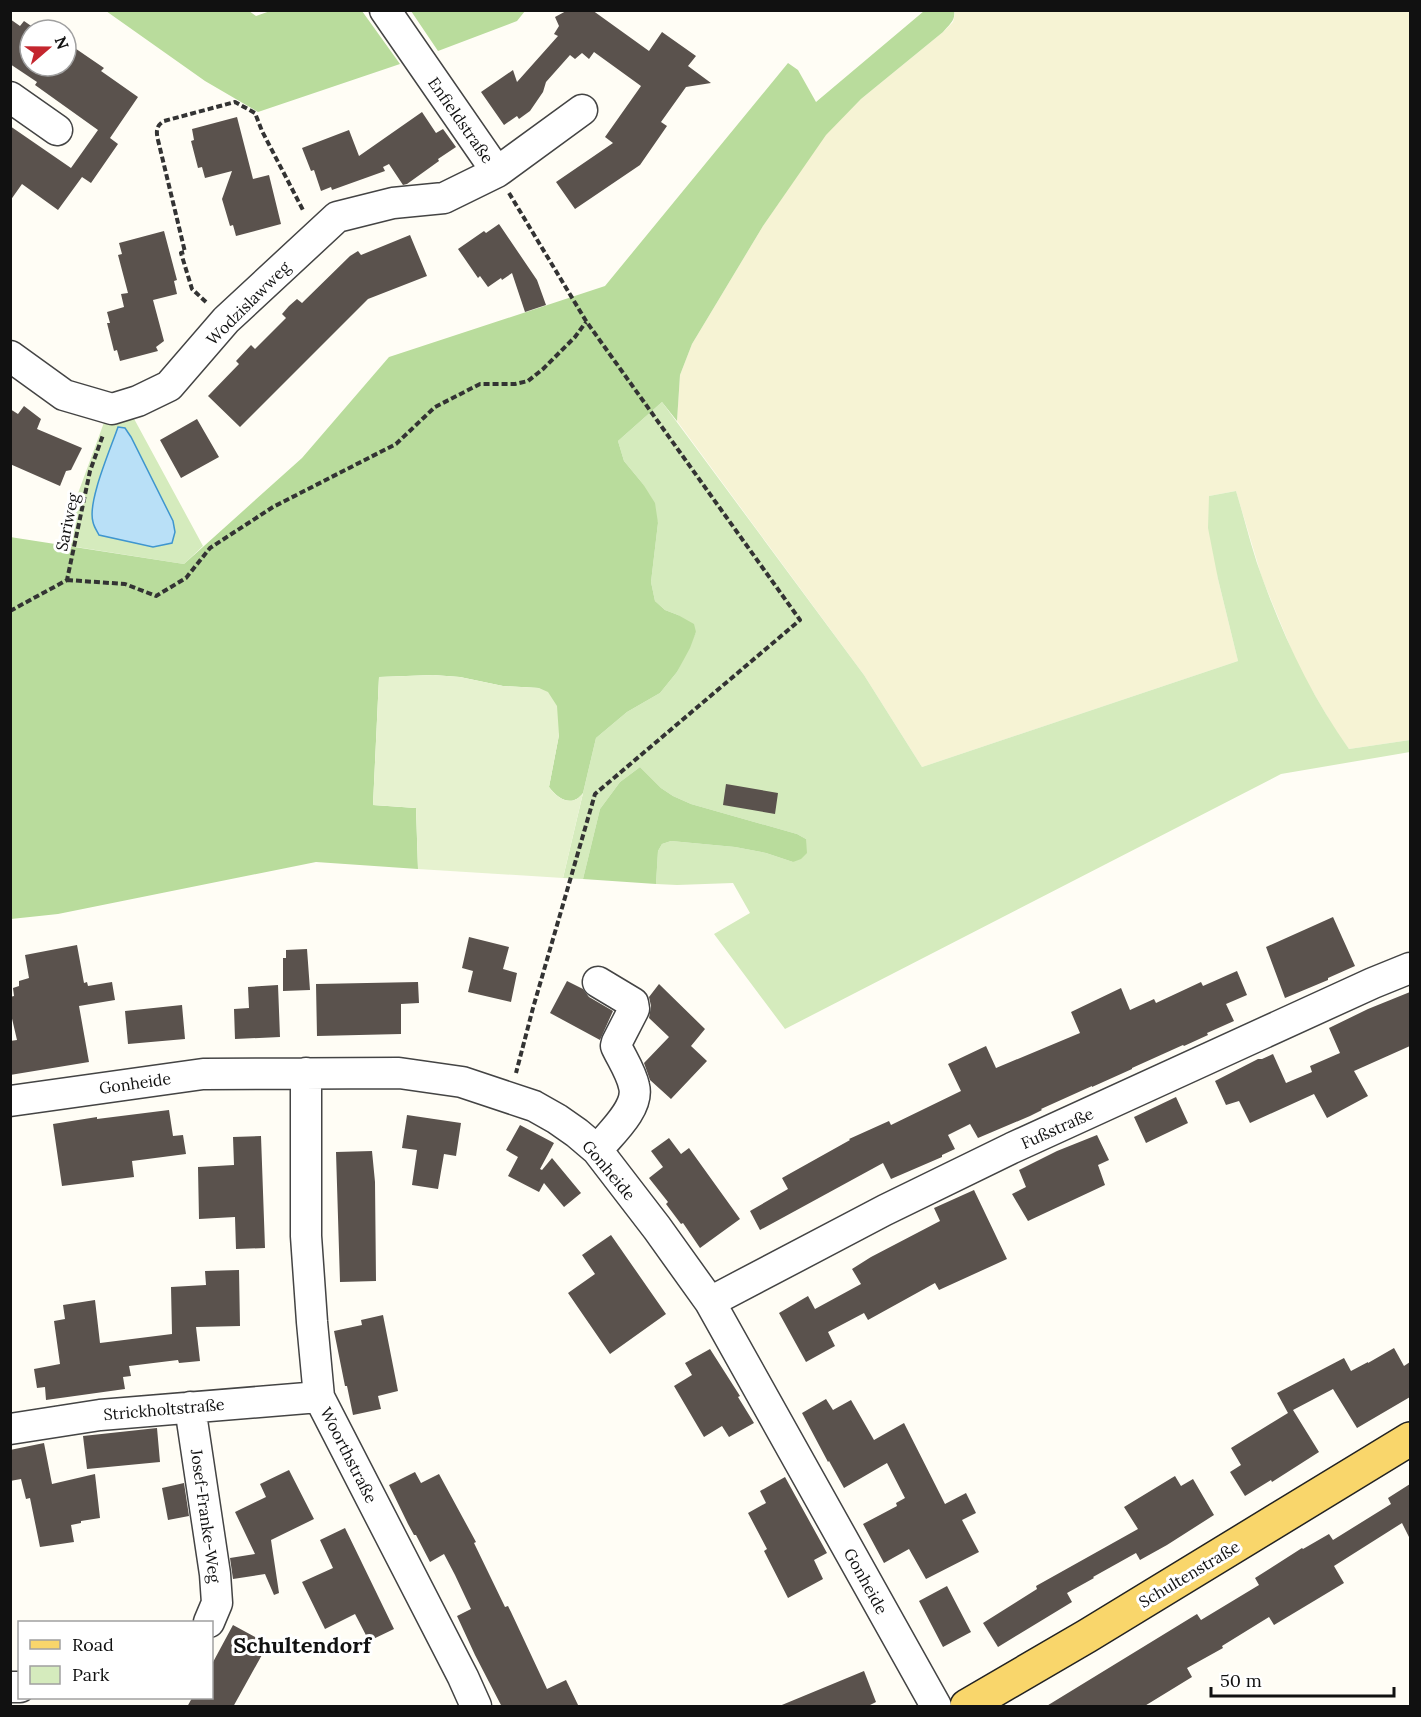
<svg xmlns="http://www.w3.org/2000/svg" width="1421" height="1717" font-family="Lora,serif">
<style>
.farmland{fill:#f6f3d4}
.green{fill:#d5ebbd}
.forest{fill:#b9dc9c}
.pitch{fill:#e6f2cf}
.water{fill:#b9e0f7;stroke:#3f96cf;stroke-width:1.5}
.building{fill:#5a524d}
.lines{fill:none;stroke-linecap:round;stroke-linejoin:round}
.minor-casing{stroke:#444;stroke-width:33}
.major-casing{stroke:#222;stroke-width:36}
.path{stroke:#333;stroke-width:4;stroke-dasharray:6 3;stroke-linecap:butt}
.minor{stroke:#fff;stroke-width:30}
.major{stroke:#f9d66b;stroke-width:33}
.labels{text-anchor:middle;stroke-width:6;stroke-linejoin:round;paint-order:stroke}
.street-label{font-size:16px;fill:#111;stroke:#fff}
.district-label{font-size:22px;font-weight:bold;fill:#111;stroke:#fff}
</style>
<rect width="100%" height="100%" fill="#fffdf5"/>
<path class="farmland" d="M 954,11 L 1410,11 L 1410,740 L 1349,749 L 1334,728 L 1299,668 L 1262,578 L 1236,491 L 1209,496 L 1218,579 L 1238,661 L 922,767 L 864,675 L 677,421 L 680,375 L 692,344 L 763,226 L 825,135 L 861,99 L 943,32 L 953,22 L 955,14 Z"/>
<path class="green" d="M 662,402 L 864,675 L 922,767 L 1238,661 L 1218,579 L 1208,528 L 1209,496 L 1236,491 C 1245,520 1252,551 1263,580 C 1285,640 1312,697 1349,749 L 1410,740 L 1410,752 L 1281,774 L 785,1029 L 714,934 L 750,913 L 733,883 L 677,885 L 656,884 L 658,851 L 662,844 L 671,841 L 735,847 L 766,853 L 793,862 L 806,839 L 797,834 L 691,804 L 673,796 L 661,788 L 640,767 L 620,782 L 600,809 L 583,879 L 563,878 L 596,738 L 627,712 L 660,693 L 677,672 L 696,632 L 678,615 L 665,610 L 655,601 L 651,582 L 658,523 L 643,484 L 624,461 L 618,441 Z
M 132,415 L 203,546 L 184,564 L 70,546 L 77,496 L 106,417 Z"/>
<path class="forest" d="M 249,11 L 256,16 L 273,10 L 362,11 L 400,64 L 258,112 L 205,81 L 106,11 Z
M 411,11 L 525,11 L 517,21 L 438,51 Z
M 924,11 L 954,11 C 956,20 949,25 943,32 L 861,99 L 826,135 L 763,226 L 692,344 L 680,375 L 677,421 L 662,402 L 618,441 L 624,461 L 643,484 L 655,503 L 658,523 L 651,582 L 655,601 L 665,610 L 678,615 L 694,624 L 696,632 L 690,648 L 677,672 L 660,693 L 627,712 L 596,738 L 583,793 C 572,808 558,799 549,787 L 559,735 L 539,688 L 503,686 L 460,677 L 433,675 L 379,677 L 373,805 L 416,808 L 418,869 L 316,862 L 58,914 L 11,919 L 10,537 L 184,564 L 302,458 L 389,357 L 605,286 L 788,63 L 798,70 L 816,102 Z
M 640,767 L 661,788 L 673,796 L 691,804 L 797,834 L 806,839 L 807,853 L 801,859 L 793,862 L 766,853 L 735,847 L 671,841 L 662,844 L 658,851 L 656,884 L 583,879 L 600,809 L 620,782 Z"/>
<path class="pitch" d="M 433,675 L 460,677 L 503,686 L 539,688 L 548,692 L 557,706 L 559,735 L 549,787 C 558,799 572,808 583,793 L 563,878 L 418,869 L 416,808 L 373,805 L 379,677 Z"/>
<path class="water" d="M 118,427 L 125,428 L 131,437 L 173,521 L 175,532 L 172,543 L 153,547 L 99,535 C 97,531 94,527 93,522 C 87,502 111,448 118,427 Z"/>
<path class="building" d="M 568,10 L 592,10 L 649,51 L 662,32 L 696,56 L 688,66 L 711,83 L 686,87 L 661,122 L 667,126 L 640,165 L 575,209 L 556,182 L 613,143 L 605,137 L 641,86 L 594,52 L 589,59 L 582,53 L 575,59 L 570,55 L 546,82 L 543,92 L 530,111 L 519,119 L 517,116 L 504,125 L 481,92 L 513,70 L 517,82 L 558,36 L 554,34 L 559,26 L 555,17 Z
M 10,19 L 20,26 L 24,21 L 37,30 L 30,30 L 30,66 L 66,66 L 66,42 L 104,68 L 101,71 L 138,97 L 110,138 L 118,144 L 91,183 L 82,177 L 58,210 L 22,184 L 10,201 L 10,126 L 71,168 L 98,130 L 35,85 L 37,82 L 10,64 Z
M 422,112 L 436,133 L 443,129 L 456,147 L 438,159 L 439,161 L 407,184 L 403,185 L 389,164 L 383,167 L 385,171 L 332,190 L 331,187 L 321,191 L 314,170 L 311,171 L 302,148 L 349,130 L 359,156 Z
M 237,117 L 253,179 L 269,175 L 281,224 L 236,236 L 233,225 L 230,226 L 222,199 L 232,171 L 205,178 L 202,167 L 198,168 L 191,141 L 194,140 L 192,129 Z
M 499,224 L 537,280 L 546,305 L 525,312 L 512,273 L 502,280 L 501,278 L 488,287 L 480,276 L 478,278 L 458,249 L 484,231 L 486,233 Z
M 164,231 L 177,280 L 174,281 L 177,294 L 153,300 L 164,341 L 156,347 L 158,351 L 120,361 L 117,350 L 114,351 L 107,323 L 110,323 L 107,312 L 124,307 L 121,294 L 128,293 L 118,255 L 122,254 L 119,243 Z
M 410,235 L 427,276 L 368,299 L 240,427 L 208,396 L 239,364 L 236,361 L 251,345 L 255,349 L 286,318 L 282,314 L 289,306 L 297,299 L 302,303 L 350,256 L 358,251 L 361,255 Z
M 24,406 L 41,419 L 37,429 L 82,448 L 71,470 L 66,471 L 60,486 L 10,464 L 10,409 L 18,414 Z
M 197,419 L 219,457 L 181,478 L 160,440 Z
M 726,784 L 778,793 L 775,814 L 723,805 Z
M 1333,917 L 1355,966 L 1328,978 L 1328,980 L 1285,998 L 1266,947 Z
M 469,937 L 509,947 L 503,969 L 517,973 L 511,1002 L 468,992 L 473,971 L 462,968 Z
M 77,945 L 84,983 L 87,982 L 88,986 L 112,982 L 115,1000 L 79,1006 L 89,1062 L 10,1075 L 10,1041 L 17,1040 L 10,1010 L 10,997 L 14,996 L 13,988 L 19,986 L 19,981 L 29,978 L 25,955 Z
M 307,949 L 310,990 L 283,991 L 283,958 L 286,958 L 286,950 Z
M 1237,971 L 1247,995 L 1226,1004 L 1234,1021 L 1207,1033 L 1208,1035 L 1184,1046 L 1183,1045 L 1132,1068 L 1132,1069 L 1092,1087 L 1092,1086 L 1041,1109 L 1042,1110 L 1030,1116 L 978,1138 L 970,1124 L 948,1135 L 955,1149 L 942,1155 L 942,1157 L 891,1179 L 883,1163 L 760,1230 L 750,1211 L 788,1189 L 782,1178 L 850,1140 L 849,1139 L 889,1121 L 891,1125 L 961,1091 L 948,1064 L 986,1046 L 996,1068 L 1080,1033 L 1071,1012 L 1121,988 L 1130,1010 L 1154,999 L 1156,1003 L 1201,982 L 1203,986 Z
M 567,981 L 583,989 L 589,997 L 613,1011 L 600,1040 L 550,1013 Z
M 418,982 L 419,1003 L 401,1004 L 401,1034 L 317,1036 L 316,984 Z
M 659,984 L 705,1029 L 691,1046 L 707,1061 L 671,1099 L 650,1080 L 644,1063 L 669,1037 L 649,1018 L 651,1006 L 649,997 Z
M 278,985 L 280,1037 L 235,1039 L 234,1009 L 249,1008 L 248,987 Z
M 1410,992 L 1410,1046 L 1354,1071 L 1368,1096 L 1327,1118 L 1314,1094 L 1250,1123 L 1239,1101 L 1226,1105 L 1215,1081 L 1258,1059 L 1262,1059 L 1273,1054 L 1286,1083 L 1312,1072 L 1310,1066 L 1340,1053 L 1329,1028 L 1368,1009 Z
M 182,1005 L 185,1039 L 128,1044 L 125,1011 Z
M 1176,1097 L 1188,1123 L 1146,1143 L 1134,1117 Z
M 169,1110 L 173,1136 L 183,1135 L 186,1154 L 132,1161 L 134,1177 L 62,1186 L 53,1124 L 97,1117 L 97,1119 Z
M 407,1115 L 461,1123 L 456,1156 L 444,1154 L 438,1189 L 412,1185 L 417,1150 L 402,1148 Z
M 520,1125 L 554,1143 L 540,1169 L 542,1170 L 552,1158 L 581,1193 L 564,1207 L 544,1183 L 539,1192 L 508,1176 L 518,1157 L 506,1150 Z
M 1097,1135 L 1109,1160 L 1098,1165 L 1105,1185 L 1028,1221 L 1012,1194 L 1026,1187 L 1019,1170 L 1057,1151 Z
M 261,1136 L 265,1248 L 236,1249 L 235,1217 L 199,1219 L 198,1167 L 234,1165 L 233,1137 Z
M 669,1138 L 681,1154 L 689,1148 L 740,1219 L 700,1248 L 683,1223 L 681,1224 L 666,1204 L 668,1202 L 649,1178 L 663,1167 L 651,1151 Z
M 372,1151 L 375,1182 L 376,1281 L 340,1282 L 336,1152 Z
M 974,1190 L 1007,1259 L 939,1290 L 935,1283 L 868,1320 L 864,1313 L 828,1332 L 835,1346 L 806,1362 L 779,1313 L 808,1296 L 815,1309 L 861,1284 L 852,1269 L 871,1257 L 940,1221 L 934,1208 Z
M 611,1235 L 666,1314 L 610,1354 L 568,1293 L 595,1274 L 582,1255 Z
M 239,1270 L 240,1326 L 196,1327 L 200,1361 L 179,1363 L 178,1360 L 129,1366 L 131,1376 L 123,1377 L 125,1389 L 46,1400 L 45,1387 L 37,1388 L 34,1369 L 60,1364 L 54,1321 L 65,1319 L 63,1305 L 95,1300 L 100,1343 L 172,1334 L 171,1287 L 206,1285 L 205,1271 Z
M 383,1315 L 398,1391 L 378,1396 L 381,1409 L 353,1415 L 347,1386 L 345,1386 L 334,1331 L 362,1325 L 361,1320 Z
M 1394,1348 L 1404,1366 L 1410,1362 L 1410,1397 L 1357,1428 L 1333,1389 L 1293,1410 L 1319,1452 L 1272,1482 L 1271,1480 L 1245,1496 L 1230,1472 L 1241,1465 L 1231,1448 L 1288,1413 L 1277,1393 L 1344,1358 L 1351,1371 L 1368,1362 L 1368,1363 Z
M 710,1349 L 740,1396 L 738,1397 L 754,1423 L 729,1437 L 722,1426 L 704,1437 L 674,1386 L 692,1375 L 685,1363 Z
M 826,1399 L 833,1410 L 851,1400 L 874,1440 L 904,1423 L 945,1504 L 966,1493 L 976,1513 L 962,1520 L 979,1552 L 926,1579 L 909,1549 L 884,1563 L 863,1524 L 897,1506 L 896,1503 L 905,1498 L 887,1463 L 844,1488 L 829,1461 L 828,1462 L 802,1413 Z
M 157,1428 L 160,1462 L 87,1469 L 83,1436 Z
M 44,1443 L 52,1484 L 95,1474 L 100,1518 L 81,1521 L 81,1523 L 71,1525 L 74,1542 L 40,1547 L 30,1498 L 26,1499 L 21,1479 L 10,1481 L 10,1450 Z
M 289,1470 L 314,1519 L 271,1540 L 279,1593 L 274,1595 L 265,1574 L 233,1579 L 230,1558 L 255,1554 L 235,1512 L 266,1497 L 260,1484 Z
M 415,1472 L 421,1483 L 439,1474 L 476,1542 L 474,1543 L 505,1607 L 508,1606 L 511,1612 L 547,1689 L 566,1680 L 579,1707 L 502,1707 L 475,1655 L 457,1616 L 471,1609 L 455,1575 L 444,1554 L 430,1562 L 416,1535 L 414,1535 L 408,1524 L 389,1485 Z
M 1175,1476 L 1181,1486 L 1193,1479 L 1214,1515 L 1167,1545 L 1140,1560 L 1136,1553 L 1093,1577 L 1094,1578 L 1067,1593 L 1072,1602 L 998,1647 L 983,1623 L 1037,1589 L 1036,1586 L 1138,1529 L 1124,1507 Z
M 785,1477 L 827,1553 L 814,1560 L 823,1579 L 788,1598 L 764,1551 L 767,1549 L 748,1513 L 766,1503 L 760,1491 Z
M 184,1483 L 189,1516 L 168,1520 L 162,1488 Z
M 1410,1484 L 1410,1539 L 1402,1523 L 1334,1566 L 1344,1583 L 1274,1625 L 1269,1617 L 1222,1646 L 1223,1648 L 1187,1668 L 1192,1677 L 1143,1707 L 1045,1707 L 1197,1614 L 1201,1620 L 1259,1585 L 1255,1578 L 1302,1548 L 1303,1549 L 1329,1534 L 1333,1540 L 1391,1504 L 1388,1498 Z
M 345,1528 L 394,1629 L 369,1641 L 355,1614 L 325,1629 L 302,1582 L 333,1568 L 320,1540 Z
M 947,1586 L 971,1632 L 943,1647 L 919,1601 Z
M 233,1625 L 268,1644 L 233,1707 L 187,1707 L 192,1698 L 212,1698 L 212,1664 Z
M 864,1671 L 876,1702 L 866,1707 L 777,1707 Z"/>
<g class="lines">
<defs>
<path id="minor" d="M 385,10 L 497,172
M 10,97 L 57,130
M 10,356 L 64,395 L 112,409 L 138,401 L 169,386 L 226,320 L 337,217 L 393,203 L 444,198 L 497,172 L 582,110
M 306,1073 L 306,1236 L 312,1322 L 319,1397 L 463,1677 L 476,1706
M 10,1101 L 203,1074 L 399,1073 L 462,1082 L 534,1106 L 557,1119 L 577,1133 L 597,1150 L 657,1228 L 710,1302 L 936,1706
M 597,1150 C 610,1134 640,1108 634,1086 C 631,1072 622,1059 616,1046 L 617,1042 L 634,1009 L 633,1003 L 598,982
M 710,1302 L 885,1210 L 1012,1148 L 1373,983 L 1410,968
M 190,1407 L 215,1574 L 217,1603 L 209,1622
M 10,1429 L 100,1415 L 319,1397
M 10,1687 L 20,1687"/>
<path id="major" d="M 967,1706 L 1087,1636 L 1410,1439"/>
</defs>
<use href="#minor" class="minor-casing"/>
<use href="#major" class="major-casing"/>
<path class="path" d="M 509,193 L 586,321 L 800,620 L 595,794 L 533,1008 L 516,1073
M 206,302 L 192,289 L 181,253 L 185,252 L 158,140 C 156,131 156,126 164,121 L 235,102 L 255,113 L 262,131 L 304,212
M 67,580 L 125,584 L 156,596 L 186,578 L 210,548 L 273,507 L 396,444 L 435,407 L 480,384 L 515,384 L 528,381 L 543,369 L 575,337 L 586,322
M 10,611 L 67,580 L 90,471 L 103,435"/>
<use href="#minor" class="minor"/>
<use href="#major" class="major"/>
</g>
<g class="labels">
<g class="street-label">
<text transform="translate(461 120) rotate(55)" y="6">Enfieldstraße</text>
<text transform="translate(248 303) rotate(-45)" y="6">Wodzislawweg</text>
<text transform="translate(67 522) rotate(-78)" y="6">Sariweg</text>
<text transform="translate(135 1083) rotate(-8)" y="6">Gonheide</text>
<text transform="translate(1057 1128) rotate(-24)" y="6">Fußstraße</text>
<text transform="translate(609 1170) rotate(50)" y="6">Gonheide</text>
<text transform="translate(164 1409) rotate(-5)" y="6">Strickholtstraße</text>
<text transform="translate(349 1455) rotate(63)" y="6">Woorthstraße</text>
<text transform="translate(206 1516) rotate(82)" y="6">Josef-Franke-Weg</text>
<text transform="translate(1189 1574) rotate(-31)" y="6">Schultenstraße</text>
<text transform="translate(866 1581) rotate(61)" y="6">Gonheide</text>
</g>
<g class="district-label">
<text x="302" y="1653">Schultendorf</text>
</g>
</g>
<rect width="1421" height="1717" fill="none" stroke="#111111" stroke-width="24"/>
<rect x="18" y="1621" width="195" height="78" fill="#ffffff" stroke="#a0a0a0" stroke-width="1.5"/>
<rect x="30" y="1640" width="30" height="9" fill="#f9d66b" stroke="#a0a0a0" stroke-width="1.5"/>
<text x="72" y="1651" font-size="18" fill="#111111">Road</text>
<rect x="30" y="1666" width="30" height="18" fill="#d5ebbd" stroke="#a0a0a0" stroke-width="1.5"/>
<text x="72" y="1681" font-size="18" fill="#111111">Park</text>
<g transform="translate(48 48) rotate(70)"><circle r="28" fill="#ffffff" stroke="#a0a0a0" stroke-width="1.5"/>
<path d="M0-4.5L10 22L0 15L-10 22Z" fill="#c4262e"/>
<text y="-9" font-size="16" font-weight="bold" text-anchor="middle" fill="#111111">N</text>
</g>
<path d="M1211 1687v9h183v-9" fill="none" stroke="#111111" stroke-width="3"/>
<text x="1220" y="1687" font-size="18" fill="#111111" stroke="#ffffff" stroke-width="4.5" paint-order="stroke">50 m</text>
</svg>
